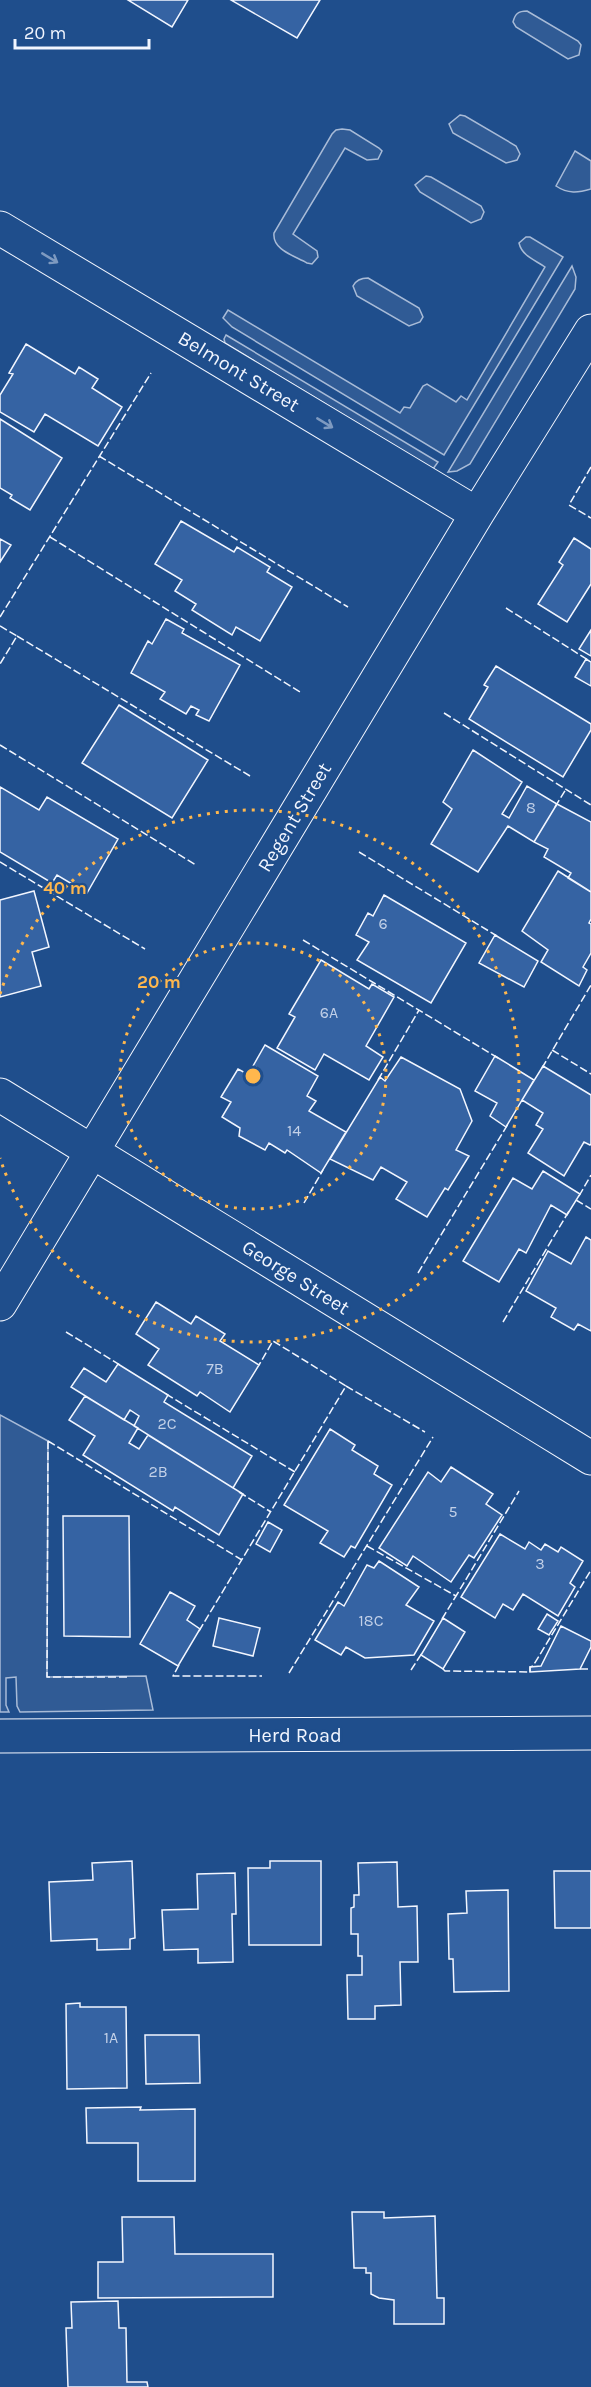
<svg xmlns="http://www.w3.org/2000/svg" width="591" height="2387" font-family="Karla,sans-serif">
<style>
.green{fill:#305b95;stroke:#a8bbd7;stroke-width:1.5}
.building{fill:#3563a3;stroke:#f2f6ff;stroke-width:1.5}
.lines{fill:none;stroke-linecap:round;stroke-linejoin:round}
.street-casing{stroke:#f2f6ff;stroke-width:35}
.street{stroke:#1f4e8c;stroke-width:33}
.fence{stroke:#f2f6ff;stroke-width:1.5;stroke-dasharray:8 3;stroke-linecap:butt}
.oneway{stroke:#7e9ac0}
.ring{fill:none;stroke:#ffb74d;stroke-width:3;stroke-dasharray:3 6}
.labels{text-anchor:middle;stroke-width:4.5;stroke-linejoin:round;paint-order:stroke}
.number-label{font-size:16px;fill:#c3d1e8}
.street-label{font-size:20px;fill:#f2f6ff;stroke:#1f4e8c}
.centre{fill:#ffb74d;stroke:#1f4e8c;stroke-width:3}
.ring-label{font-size:18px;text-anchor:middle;font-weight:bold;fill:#ffb74d;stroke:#1f4e8c;stroke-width:4.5;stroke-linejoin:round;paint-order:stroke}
</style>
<rect width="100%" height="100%" fill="#1f4e8c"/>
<path class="green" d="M 527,11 L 578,41 L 581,45 L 579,55 L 568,59 L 516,27 L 513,22 C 515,14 518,11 527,11 Z
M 460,115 L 465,116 L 516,146 L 520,154 L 517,160 L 506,163 L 453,133 L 449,124 Z
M 342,129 L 350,130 L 379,148 L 382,151 L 378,159 L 367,160 L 345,148 L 293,234 L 317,251 L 318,257 L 312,264 L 307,263 C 295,256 272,250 274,233 L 332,134 L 336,130 Z
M 575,151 L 591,161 L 591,189 C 578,193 568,194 556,186 Z
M 426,176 L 431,177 L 481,206 L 484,212 L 481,219 L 471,223 L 420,192 L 415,185 Z
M 526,237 L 530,237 L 563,257 L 444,455 L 232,327 L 223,318 L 228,310 L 400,413 L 404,407 L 410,408 L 423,386 L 427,384 L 456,402 L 461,396 L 467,400 L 545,267 C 535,260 522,256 519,243 Z
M 572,266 L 576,277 L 575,289 L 470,464 L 457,471 L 448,472 Z
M 368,278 L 419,308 L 423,317 L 420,322 L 409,326 L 357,296 L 353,286 C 356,280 361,278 368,278 Z
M 226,335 L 438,462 L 433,469 L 225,343 L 224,339 Z
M 0,1415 L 48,1441 L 47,1677 L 146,1676 L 153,1710 L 20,1712 L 17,1706 L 16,1677 L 6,1678 L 6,1705 L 9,1712 L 0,1712 Z"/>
<path class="building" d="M 128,0 L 188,0 L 172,27 Z
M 231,0 L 320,0 L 297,38 Z
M 26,344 L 75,374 L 79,367 L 98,379 L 92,388 L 122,407 L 98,446 L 45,414 L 34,432 L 0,412 L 0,395 L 13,374 L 9,373 Z
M 0,419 L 62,458 L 30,510 L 10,498 L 12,495 L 0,488 Z
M 181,521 L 234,552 L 237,547 L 270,567 L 267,572 L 292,587 L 260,641 L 236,627 L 232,635 L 192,610 L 196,604 L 175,591 L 182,580 L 155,564 Z
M 574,538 L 591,549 L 591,584 L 567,622 L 538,604 L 563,565 L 559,562 Z
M 0,539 L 11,545 L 0,562 Z
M 166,619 L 184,629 L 182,633 L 240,665 L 209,721 L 196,715 L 199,710 L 191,706 L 186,714 L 160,699 L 165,692 L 131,673 L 148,641 L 152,644 Z
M 591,630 L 591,656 L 579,649 Z
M 586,659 L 591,662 L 591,686 L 575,677 Z
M 496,666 L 591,724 L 591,730 L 563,777 L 469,719 L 488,687 L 484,685 Z
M 119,705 L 208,760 L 172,818 L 82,763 Z
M 473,750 L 522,782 L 502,814 L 509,818 L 527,786 L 557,804 L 534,842 L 508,826 L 478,872 L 431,844 L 452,809 L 443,802 Z
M 0,787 L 39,810 L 47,797 L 118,839 L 87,893 L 57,875 L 52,883 L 0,852 Z
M 557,804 L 591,822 L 591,892 L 568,878 L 571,873 L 544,857 L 548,849 L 534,842 Z
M 558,871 L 591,892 L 591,919 L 589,923 L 591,924 L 591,953 L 583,967 L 587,970 L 579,986 L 541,962 L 548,950 L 522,931 Z
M 34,891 L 49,947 L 32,952 L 41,986 L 0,997 L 0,900 Z
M 384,895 L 466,943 L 431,1003 L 357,960 L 369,942 L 356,935 L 368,913 L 373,916 Z
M 495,935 L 538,961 L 524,987 L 479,963 Z
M 321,960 L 369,989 L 372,984 L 394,997 L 366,1046 L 383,1057 L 369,1080 L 324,1054 L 315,1070 L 277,1048 L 295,1017 L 289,1014 Z
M 265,1045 L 318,1076 L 307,1096 L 316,1101 L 309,1111 L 346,1132 L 321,1173 L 287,1150 L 285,1153 L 269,1143 L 265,1150 L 239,1136 L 240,1128 L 222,1117 L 231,1102 L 221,1097 L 238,1069 L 251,1076 L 256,1067 L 253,1066 Z
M 495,1056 L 534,1080 L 506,1127 L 490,1116 L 497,1103 L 475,1091 Z
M 401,1057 L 460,1089 L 472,1121 L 456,1150 L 469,1156 L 448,1190 L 445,1188 L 427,1217 L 396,1199 L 407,1182 L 381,1167 L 373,1180 L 330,1159 L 380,1077 L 385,1081 Z
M 543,1066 L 591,1095 L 591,1144 L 590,1145 L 584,1142 L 564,1176 L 528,1153 L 543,1129 L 536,1125 L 543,1113 L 522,1100 Z
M 543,1171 L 580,1194 L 567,1215 L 551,1205 L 526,1253 L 519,1249 L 499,1282 L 463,1261 L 513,1178 L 532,1189 Z
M 586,1237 L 591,1240 L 591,1331 L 578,1324 L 574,1330 L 551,1317 L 556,1308 L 526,1291 L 548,1251 L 571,1264 Z
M 156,1302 L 191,1324 L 196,1316 L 225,1334 L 220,1341 L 259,1365 L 230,1412 L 200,1392 L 197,1396 L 148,1365 L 159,1349 L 136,1334 Z
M 118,1364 L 168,1395 L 164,1402 L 252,1456 L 233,1488 L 134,1426 L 139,1416 L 130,1410 L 124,1420 L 71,1387 L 84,1368 L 106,1382 Z
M 85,1396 L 138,1428 L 129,1443 L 139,1449 L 148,1435 L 243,1494 L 219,1535 L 175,1507 L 173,1511 L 83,1455 L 95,1436 L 69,1420 Z
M 330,1429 L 355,1445 L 352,1450 L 378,1466 L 374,1474 L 392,1485 L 355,1548 L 351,1546 L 344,1557 L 320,1543 L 328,1531 L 284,1505 Z
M 451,1467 L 493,1494 L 486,1504 L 502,1515 L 474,1558 L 469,1555 L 451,1582 L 413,1556 L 407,1566 L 379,1548 L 428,1472 L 441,1482 Z
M 63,1516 L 129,1516 L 130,1637 L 64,1636 Z
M 268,1522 L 282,1530 L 270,1552 L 256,1544 Z
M 500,1534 L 525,1549 L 529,1542 L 541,1550 L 545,1544 L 558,1552 L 561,1547 L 583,1561 L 570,1583 L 575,1587 L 558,1616 L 523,1594 L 513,1610 L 503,1604 L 495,1618 L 461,1597 Z
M 379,1561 L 419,1587 L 406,1605 L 434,1621 L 414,1655 L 365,1658 L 346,1647 L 341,1655 L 315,1640 L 338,1602 L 344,1606 L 367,1565 L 374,1568 Z
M 170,1592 L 195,1606 L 187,1620 L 200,1629 L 178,1666 L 140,1644 Z
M 547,1614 L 558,1621 L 549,1635 L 538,1629 Z
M 219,1618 L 260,1628 L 253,1656 L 213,1646 Z
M 443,1618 L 465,1632 L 443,1669 L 421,1655 Z
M 561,1626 L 591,1641 L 591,1647 L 580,1669 L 530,1672 L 530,1667 L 541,1666 Z
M 132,1861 L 135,1938 L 130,1939 L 130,1949 L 97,1950 L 97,1939 L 51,1941 L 49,1882 L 93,1880 L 92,1863 Z
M 270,1861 L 321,1861 L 321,1945 L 249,1945 L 248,1868 L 270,1868 Z
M 397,1862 L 398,1907 L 417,1906 L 418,1962 L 400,1962 L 401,2005 L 375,2006 L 375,2019 L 348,2019 L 347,1975 L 362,1975 L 362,1956 L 358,1956 L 358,1934 L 351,1934 L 351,1908 L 354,1907 L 354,1895 L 359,1895 L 358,1863 Z
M 554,1871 L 591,1871 L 591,1928 L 555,1928 Z
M 235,1873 L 236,1914 L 232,1914 L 233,1962 L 198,1963 L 198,1949 L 164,1950 L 162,1910 L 198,1909 L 197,1874 Z
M 508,1890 L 509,1991 L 454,1992 L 453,1959 L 449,1959 L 448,1914 L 467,1913 L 466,1891 Z
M 80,2003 L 80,2007 L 126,2007 L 127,2088 L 67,2089 L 66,2004 Z
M 145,2035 L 199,2035 L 200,2083 L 146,2084 Z
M 141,2107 L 140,2110 L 195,2109 L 195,2181 L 138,2181 L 138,2143 L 87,2143 L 86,2108 Z
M 352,2212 L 384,2212 L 384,2218 L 435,2216 L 437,2298 L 444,2298 L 444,2324 L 394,2324 L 394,2300 L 379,2298 L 371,2294 L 371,2273 L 366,2273 L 366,2268 L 354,2268 Z
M 122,2217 L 174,2217 L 175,2254 L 273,2254 L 273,2297 L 98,2298 L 98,2262 L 123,2262 Z
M 118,2301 L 119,2328 L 126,2328 L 127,2382 L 147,2382 L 148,2387 L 68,2387 L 66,2328 L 72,2328 L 71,2302 Z"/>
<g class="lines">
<defs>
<path id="street" d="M 0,228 L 477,514
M 0,1095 L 591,1458
M 0,1304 L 477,514 L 591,331
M 0,1736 L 591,1733"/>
</defs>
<use href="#street" class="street-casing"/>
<use href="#street" class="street"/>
<path class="fence" d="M 99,456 L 348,607
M 591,467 L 569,505 L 591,518
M 50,537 L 300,692
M 506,608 L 588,660
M 0,617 L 151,373
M 0,626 L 17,636 L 0,664
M 17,636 L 250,776
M 444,713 L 591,805
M 0,745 L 196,865
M 555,807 L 566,789
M 359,852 L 497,936
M 0,862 L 145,949
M 303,940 L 498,1058
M 552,1050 L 591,1074
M 542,1068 L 591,985
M 378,1080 L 419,1010
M 579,1196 L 591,1175
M 576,1200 L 591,1209
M 304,1203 L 323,1170
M 418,1273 L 508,1124
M 503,1322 L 569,1211
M 66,1332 L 120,1365
M 346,1386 L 425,1432
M 166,1394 L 295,1472
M 48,1441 L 47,1677 L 127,1677
M 48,1441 L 242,1560
M 239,1492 L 271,1512
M 367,1546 L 456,1596 L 519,1491
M 442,1619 L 456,1596
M 199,1631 L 346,1386 L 273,1341 L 259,1365
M 179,1665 L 173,1676 L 262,1676
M 443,1669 L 445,1671 L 530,1672 L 530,1667 L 533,1666 L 591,1570
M 580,1669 L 591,1669
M 411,1670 L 422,1653
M 289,1673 L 433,1437"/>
</g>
<defs><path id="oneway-shaft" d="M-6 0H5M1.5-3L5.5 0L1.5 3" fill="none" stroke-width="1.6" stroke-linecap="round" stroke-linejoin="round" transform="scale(1.5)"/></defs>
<g class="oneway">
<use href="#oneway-shaft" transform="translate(50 258) rotate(31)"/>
<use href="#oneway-shaft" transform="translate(325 423) rotate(31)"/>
</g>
<g class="ring">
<circle cx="253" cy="1076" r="133"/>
<path d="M0 994A266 266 0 1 1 0 1158"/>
</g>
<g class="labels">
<g class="number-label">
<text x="531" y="813">8</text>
<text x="383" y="929">6</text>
<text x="329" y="1018">6A</text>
<text x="294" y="1136">14</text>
<text x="215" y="1374">7B</text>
<text x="167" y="1429">2C</text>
<text x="158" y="1477">2B</text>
<text x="453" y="1517">5</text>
<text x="540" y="1569">3</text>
<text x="371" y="1626">18C</text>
<text x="111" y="2043">1A</text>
</g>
<g class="street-label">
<text transform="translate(239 371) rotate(31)" y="7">Belmont Street</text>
<text transform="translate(294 817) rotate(-59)" y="7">Regent Street</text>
<text transform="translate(296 1277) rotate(32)" y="7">George Street</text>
<text x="295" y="1742">Herd Road</text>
</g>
</g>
<circle cx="253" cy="1076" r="9" class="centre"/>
<g class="ring-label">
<text x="65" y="894">40 m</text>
<text x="159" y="988">20 m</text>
</g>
<path d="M15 39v9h134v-9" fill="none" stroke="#f2f6ff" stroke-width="3"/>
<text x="24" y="39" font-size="18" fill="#f2f6ff" stroke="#1f4e8c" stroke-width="4.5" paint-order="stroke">20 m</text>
</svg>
